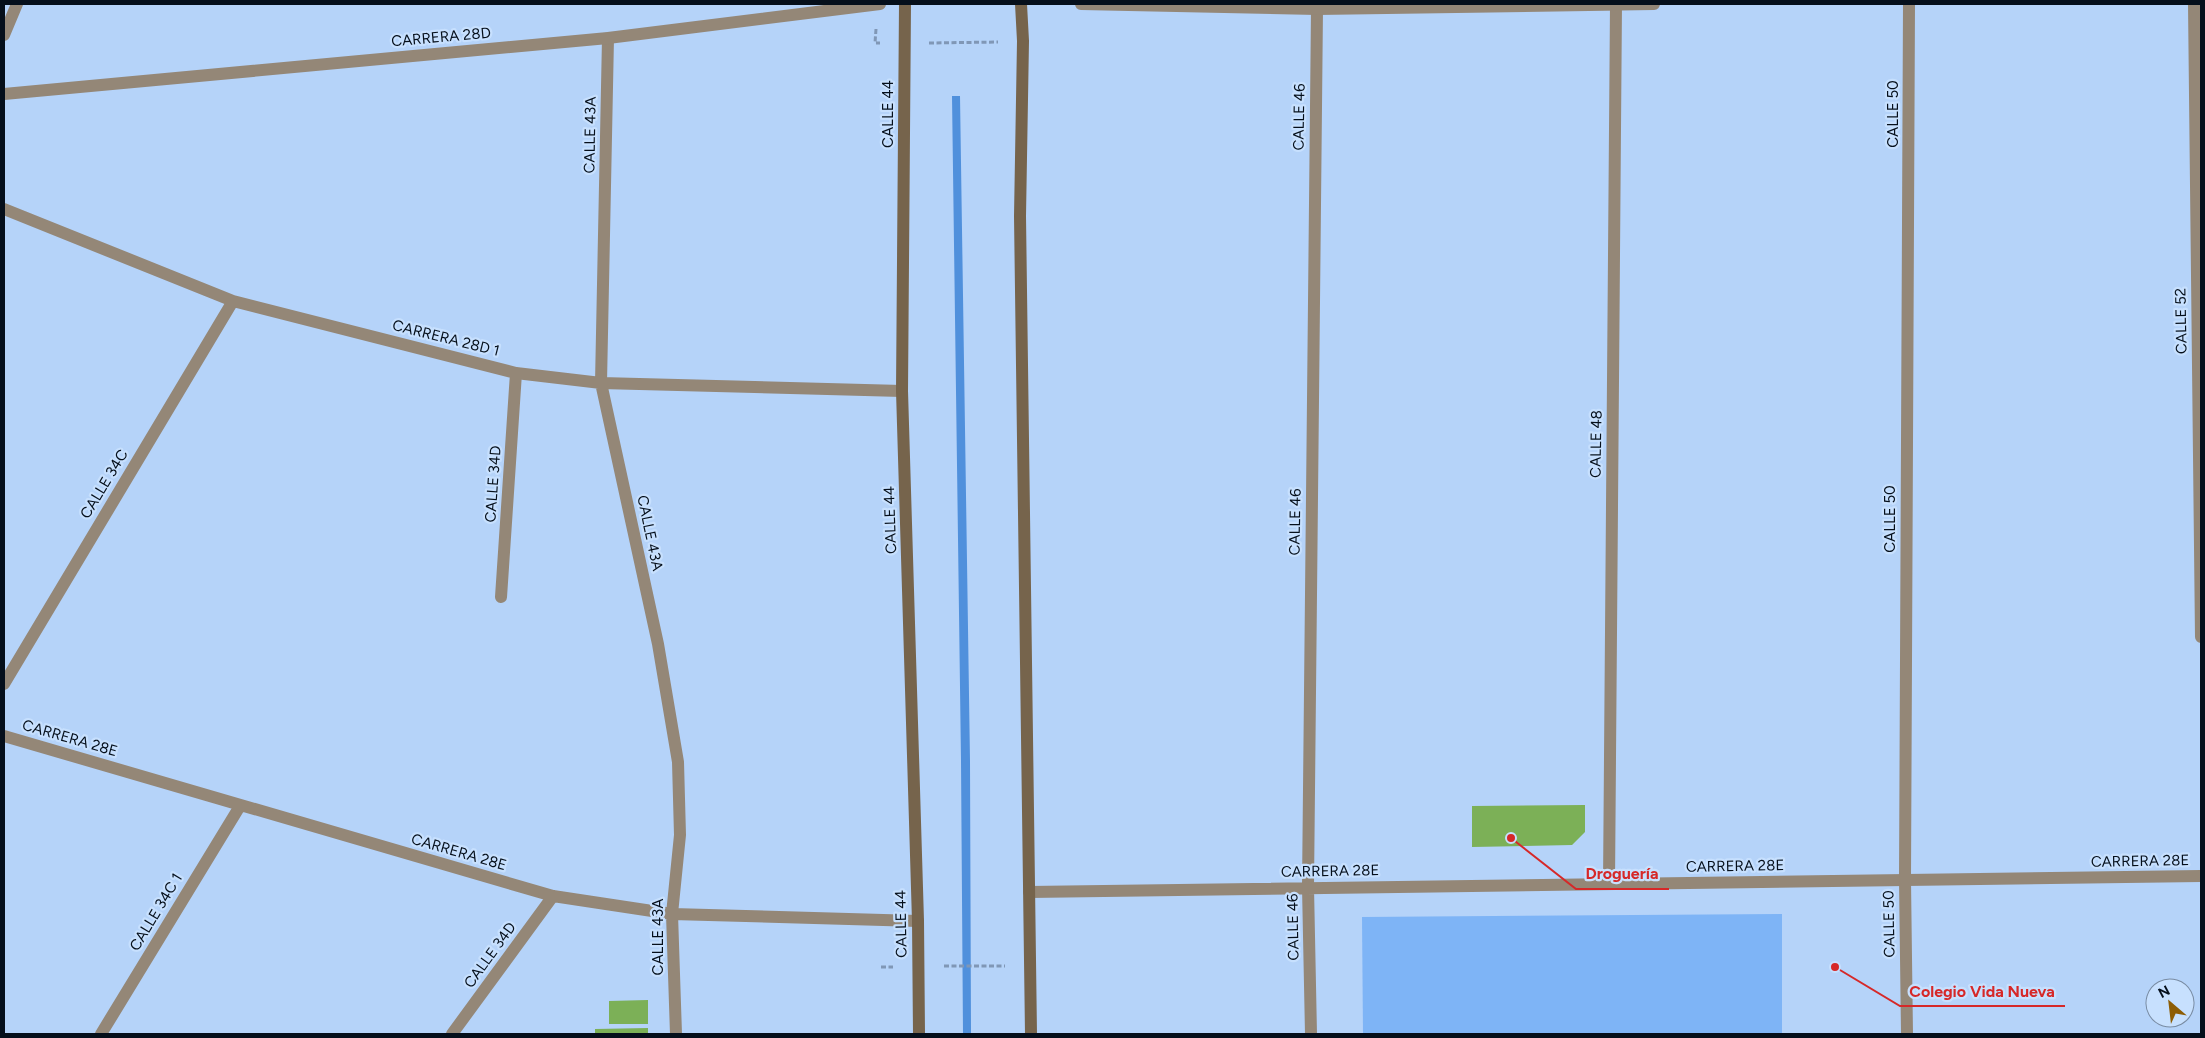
<svg xmlns="http://www.w3.org/2000/svg" width="2205" height="1038" font-family="Figtree,sans-serif">
<style>
.green{fill:#7eb4f6}
.water{fill:#5090dc}
.building{fill:#7cb057}
.lines{fill:none;stroke-linecap:round;stroke-linejoin:round}
.path{stroke:#8097b6;stroke-width:3;stroke-dasharray:5 2.5;stroke-linecap:butt}
.minor{stroke:#948777;stroke-width:12}
.tertiary{stroke:#948777;stroke-width:12}
.secondary{stroke:#76644c;stroke-width:12}
.labels{text-anchor:middle;stroke-width:4.5;stroke-linejoin:round;paint-order:stroke}
.street-label{font-size:15px;fill:#050f1b;stroke:#c7e0fe}
.leader{fill:none;stroke:#d62828;stroke-width:2}
.callout-dot{fill:#d62828;stroke:#c7e0fe;stroke-width:2}
.callout-label{font-size:16px;text-anchor:middle;font-weight:bold;fill:#d62828;stroke:#c7e0fe;stroke-width:4.5;stroke-linejoin:round;paint-order:stroke}
</style>
<rect width="100%" height="100%" fill="#b5d3f9"/>
<path class="green" d="M 1782,914 L 1782,1034 L 1363,1034 L 1362,917 Z"/>
<path class="water" d="M 952,96 L 960,96 L 970,761 L 971,1034 L 963,1034 L 961,760 Z"/>
<path class="building" d="M 1585,805 L 1585,832 L 1572,845 L 1472,847 L 1472,806 Z
M 648,1000 L 648,1024 L 609,1024 L 609,1001 Z
M 648,1028 L 648,1034 L 595,1034 L 595,1029 Z"/>
<g class="lines">
<path class="path" d="M 876,29 L 875,43 L 880,43
M 929,43 L 998,42
M 944,966 L 1005,966
M 881,967 L 893,967"/>
<path class="minor" d="M 2194,4 L 2201,637
M 4,35 L 17,4
M 608,38 L 601,383 L 658,644 L 678,762 L 680,835 L 672,914 L 676,1034
M 4,209 L 233,301 L 516,373 L 601,383 L 902,391
M 501,597 L 516,373
M 4,684 L 233,301
M 4,736 L 553,896 L 672,914 L 918,921
M 1609,884 L 1616,4
M 1029,892 L 2201,876
M 101,1034 L 240,806
M 452,1034 L 553,896
M 1311,1034 L 1308,887 L 1317,9"/>
<path class="tertiary" d="M 1081,4 L 1317,9 L 1654,4
M 4,94 L 608,38 L 880,4
M 1907,1034 L 1905,880 L 1909,4"/>
<path class="secondary" d="M 905,4 L 902,391 L 918,921 L 919,1034
M 1021,4 L 1023,41 L 1020,216 L 1031,1034"/>
</g>
<g class="labels">
<g class="street-label">
<text transform="translate(441 37) rotate(-5)" y="5">CARRERA 28D</text>
<text transform="translate(888 114) rotate(-90)" y="5">CALLE 44</text>
<text transform="translate(1893 114) rotate(-90)" y="5">CALLE 50</text>
<text transform="translate(1299 117) rotate(-89)" y="5">CALLE 46</text>
<text transform="translate(590 135) rotate(-89)" y="5">CALLE 43A</text>
<text transform="translate(2181 321) rotate(-91)" y="5">CALLE 52</text>
<text transform="translate(446 338) rotate(14)" y="5">CARRERA 28D 1</text>
<text transform="translate(1596 444) rotate(-89)" y="5">CALLE 48</text>
<text transform="translate(104 484) rotate(-59)" y="5">CALLE 34C</text>
<text transform="translate(493 484) rotate(-86)" y="5">CALLE 34D</text>
<text transform="translate(1890 519) rotate(-90)" y="5">CALLE 50</text>
<text transform="translate(890 520) rotate(-92)" y="5">CALLE 44</text>
<text transform="translate(1295 522) rotate(-89)" y="5">CALLE 46</text>
<text transform="translate(650 533) rotate(78)" y="5">CALLE 43A</text>
<text transform="translate(70 738) rotate(16)" y="5">CARRERA 28E</text>
<text transform="translate(459 852) rotate(16)" y="5">CARRERA 28E</text>
<text transform="translate(2140 861) rotate(-1)" y="5">CARRERA 28E</text>
<text transform="translate(1735 866) rotate(-1)" y="5">CARRERA 28E</text>
<text transform="translate(1330 871) rotate(-1)" y="5">CARRERA 28E</text>
<text transform="translate(156 912) rotate(-59)" y="5">CALLE 34C 1</text>
<text transform="translate(901 924) rotate(-91)" y="5">CALLE 44</text>
<text transform="translate(1889 924) rotate(-91)" y="5">CALLE 50</text>
<text transform="translate(1293 927) rotate(-91)" y="5">CALLE 46</text>
<text transform="translate(658 937) rotate(-90)" y="5">CALLE 43A</text>
<text transform="translate(490 955) rotate(-54)" y="5">CALLE 34D</text>
</g>
</g>
<path class="leader" d="M1511 838L1576 889H1669M1835 967L1900 1006H2065"/>
<g class="callout-dot">
<circle cx="1511" cy="838" r="5"/>
<circle cx="1835" cy="967" r="5"/>
</g>
<g class="callout-label">
<text x="1622" y="879">Droguería</text>
<text x="1982" y="997">Colegio Vida Nueva</text>
</g>
<rect width="2205" height="1038" fill="none" stroke="#050f1b" stroke-width="10"/>
<g transform="translate(2170 1003) rotate(332)"><circle r="24" fill="#c7e0fe" stroke="#798ca3"/>
<path d="M0-4L9 19L0 12L-9 19Z" fill="#8d5d05"/>
<text y="-8" font-size="14" font-weight="bold" text-anchor="middle" fill="#050f1b">N</text>
</g>
</svg>
